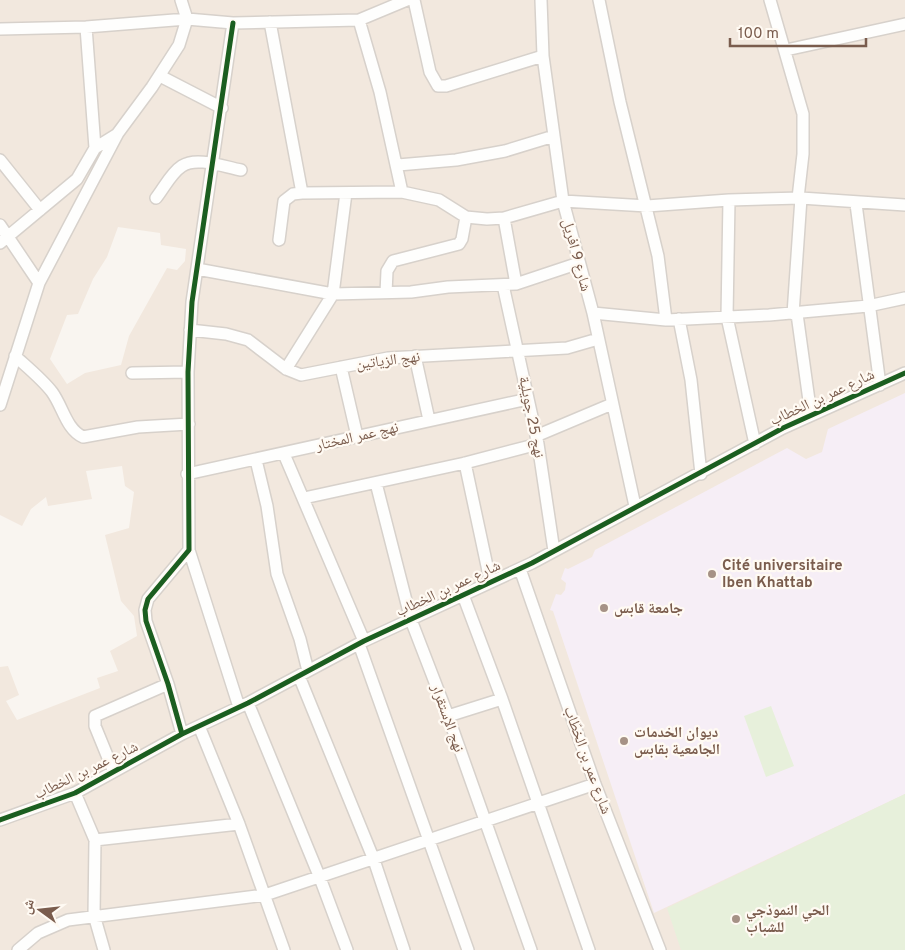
<svg xmlns="http://www.w3.org/2000/svg" width="905" height="950" font-family="Overpass,'Noto Naskh Arabic',sans-serif">
<style>
.residential{fill:#f2e8de;fill-rule:evenodd}
.education{fill:#f6eef6}
.green{fill:#e7f0db}
.lines{fill:none;stroke-linecap:round;stroke-linejoin:round}
.minor-casing{stroke:#d7d1cb;stroke-width:14}
.minor{stroke:#fefefd;stroke-width:11}
.cycleway-casing{stroke:#fffaf3;stroke-width:8}
.cycleway{stroke:#1b5e20;stroke-width:5}
.poi-dot{fill:#a69286;stroke:#fffaf3;stroke-width:2}
.labels{text-anchor:middle;stroke-width:4.5;stroke-linejoin:round;paint-order:stroke}
.street-label{font-size:15px;fill:#7a5c4d;stroke:#fffaf3}
.poi-label{font-size:15px;font-weight:bold;fill:#7a5c4d;stroke:#fffaf3;text-anchor:start}
</style>
<rect width="100%" height="100%" fill="#f9f5f0"/>
<path class="residential" d="M 0,0 L 905,0 L 905,950 L 0,950 L 0,667 L 8,666 L 19,695 L 6,701 L 17,720 L 100,688 L 97,678 L 118,671 L 110,651 L 137,636 L 134,616 L 121,601 L 105,535 L 129,528 L 134,492 L 125,486 L 122,466 L 86,471 L 92,499 L 48,506 L 46,497 L 31,509 L 22,526 L 0,515 ZM 118,227 L 160,233 L 161,245 L 186,249 L 185,261 L 177,270 L 167,268 L 129,336 L 121,365 L 85,373 L 67,384 L 50,359 L 67,315 L 78,314 L 93,279 L 107,257 Z"/>
<path class="education" d="M 905,393 L 905,794 L 654,913 L 553,611 L 550,610 L 556,594 L 561,595 L 565,590 L 566,583 L 561,579 L 565,568 L 568,569 L 592,557 L 595,550 L 787,448 L 806,459 L 822,452 L 828,429 Z"/>
<path class="green" d="M 771,706 L 794,766 L 766,777 L 744,716 Z
M 905,794 L 905,950 L 681,950 L 667,908 Z"/>
<g class="lines">
<defs>
<path id="minor" d="M 414,0 L 430,72 L 438,86 L 446,86 L 543,56
M 541,0 L 543,56 L 563,201 L 593,313 L 635,506
M 599,0 L 620,102 L 658,256 L 666,320
M 770,0 L 803,114 L 803,154 L 798,198
M 359,20 L 380,92 L 402,192
M 270,22 L 302,193
M 86,27 L 95,148
M 0,29 L 86,27 L 187,19 L 233,23 L 359,20 L 407,0
M 786,50 L 905,24
M 160,76 L 222,108
M 0,160 L 40,210
M 398,165 L 456,160 L 505,151 L 554,136
M 156,198 C 164,188 171,173 182,166 C 197,156 224,167 241,170
M 729,200 L 727,317 L 755,444
M 856,204 L 880,385
M 504,218 L 516,284
M 0,225 L 39,283
M 279,240 L 284,201 L 293,194 L 302,193 L 402,192 L 439,200 L 466,217 L 487,219 L 504,218 L 563,201 L 647,206 L 729,200 L 801,198 L 905,205
M 0,243 L 77,179 L 95,148 L 116,135
M 197,269 L 333,294 L 411,292 L 448,287 L 516,284 L 579,263
M 503,285 L 538,444 L 554,551
M 386,293 L 387,271 L 393,261 L 459,244 L 462,239 L 466,217
M 593,313 L 666,320 L 769,315 L 868,306 L 905,298
M 793,314 L 801,198
M 797,314 L 811,415
M 679,319 L 691,380 L 701,474
M 190,330 L 226,334 L 248,340 L 286,369 L 301,375 L 388,358 L 567,348 L 598,339
M 15,356 C 27,367 42,379 52,392 C 63,407 66,429 83,437 L 138,427 L 189,424
M 415,356 L 429,420
M 341,367 L 357,436
M 286,369 L 333,294 L 346,193
M 132,373 L 188,372
M 0,405 L 39,283 L 118,133 L 152,87 L 179,45 L 187,19 L 181,0
M 536,436 L 612,404
M 284,454 L 364,641
M 256,460 L 267,506 L 277,574 L 300,639 L 308,671
M 465,463 L 490,580
M 187,474 L 528,399
M 376,483 L 411,620 L 448,716 L 531,950
M 304,498 L 465,463 L 538,444
M 189,550 L 239,707
M 520,569 L 595,784 L 660,950
M 463,595 L 502,699 L 589,950
M 359,644 L 468,950
M 299,676 L 374,860 L 404,950
M 248,703 L 320,878 L 347,950
M 448,716 L 502,699
M 199,726 L 239,824 L 284,950
M 182,734 L 168,684 L 146,621 L 145,610 L 148,599 L 189,550 L 188,372 L 192,302 L 233,23
M 113,770 L 95,726 L 95,716 L 168,684
M 75,793 L 95,840 L 94,915 L 104,950
M 0,820 L 75,793 L 182,734 L 248,703 L 364,641 L 532,563 L 783,428 L 905,373
M 95,840 L 239,824
M 18,950 L 38,933 L 68,920 L 265,895 L 595,784"/>
</defs>
<use href="#minor" class="minor-casing"/>
<use href="#minor" class="minor"/>
<defs>
<path id="cycleway" d="M 182,734 L 168,684 L 146,621 L 145,610 L 148,599 L 189,550 L 188,372 L 192,302 L 233,23
M 0,820 L 75,793 L 182,734 L 248,703 L 364,641 L 532,563 L 783,428 L 905,373"/>
</defs>
<use href="#cycleway" class="cycleway-casing"/>
<use href="#cycleway" class="cycleway"/>
</g>
<g class="poi-dot">
<circle cx="712" cy="574" r="5"/>
<circle cx="604" cy="608" r="5"/>
<circle cx="624" cy="741" r="5"/>
<circle cx="736" cy="919" r="5"/>
</g>
<g class="labels">
<g class="street-label">
<text transform="translate(577 255) rotate(75)" y="5">شارع 9 افريل</text>
<text transform="translate(388 360) rotate(-7)" y="5">نهج الزياتين</text>
<text transform="translate(822 397) rotate(-25)" y="5">شارع عمر بن الخطاب</text>
<text transform="translate(532 417) rotate(79)" y="5">نهج 25 جويلية</text>
<text transform="translate(357 436) rotate(-13)" y="5">نهج عمر المختار</text>
<text transform="translate(448 588) rotate(-25)" y="5">شارع عمر بن الخطاب</text>
<text transform="translate(448 718) rotate(70)" y="5">نهج الإستقرار</text>
<text transform="translate(588 760) rotate(70)" y="5">شارع عمر بن الخطّاب</text>
<text transform="translate(86 770) rotate(-26)" y="5">شارع عمر بن الخطاب</text>
</g>
<g class="poi-label">
<text x="722" y="570">Cité universitaire<tspan x="722" dy="17">Iben Khattab</tspan></text>
<text x="614" y="613">جامعة قابس</text>
<text x="634" y="737">ديوان الخدمات<tspan x="634" dy="17">الجامعية بقابس</tspan></text>
<text x="746" y="915">الحي النموذجي<tspan x="746" dy="17">للشباب</tspan></text>
</g>
</g>
<g transform="translate(40 910) rotate(285)" stroke="#fffaf3" stroke-width="4" paint-order="stroke">
<path d="M0-4L9 19L0 12L-9 19Z" fill="#7a5c4d"/>
<text y="-8" font-size="14" font-weight="bold" text-anchor="middle" fill="#7a5c4d">ش</text>
</g>
<path d="M730 38v8h136v-8" fill="none" stroke="#7a5c4d" stroke-width="2.5"/>
<text x="738" y="38" font-size="15" fill="#7a5c4d" stroke="#fffaf3" stroke-width="4" paint-order="stroke">100 m</text>
</svg>
